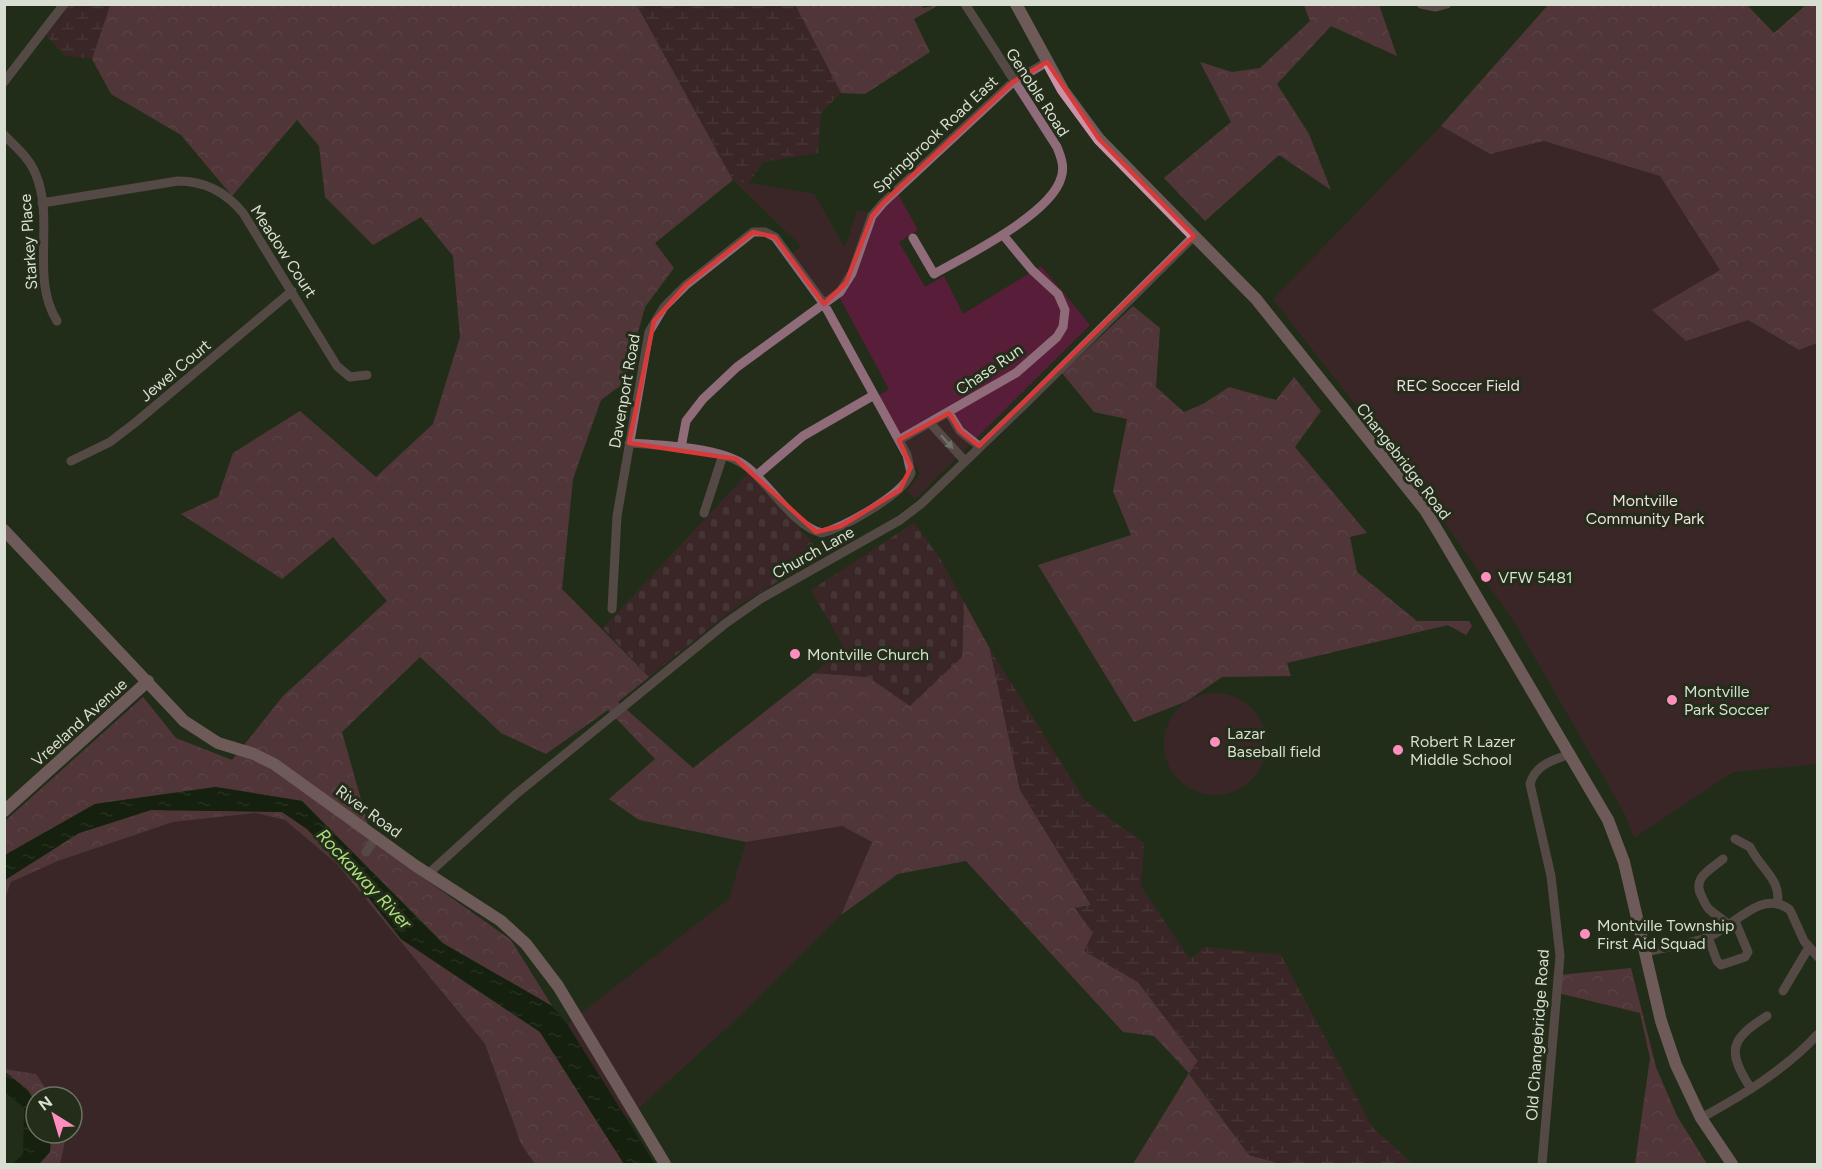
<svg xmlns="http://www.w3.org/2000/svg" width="1822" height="1169" font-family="Figtree,sans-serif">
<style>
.green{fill:#581e39}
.forest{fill:url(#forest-crowns)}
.wetland{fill:url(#wetland-marsh)}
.cemetery{fill:url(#cemetery-stones)}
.water{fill:url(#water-ripples)}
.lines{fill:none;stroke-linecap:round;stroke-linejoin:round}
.street{stroke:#906c7a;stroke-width:9}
.secondary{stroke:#ca92a7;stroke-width:12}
.oneway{fill:#cac8c0}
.marked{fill:none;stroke:#d63a39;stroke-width:4.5;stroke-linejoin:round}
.poi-dot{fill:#fe8ebd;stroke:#232d19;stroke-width:2}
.labels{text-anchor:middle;stroke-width:6;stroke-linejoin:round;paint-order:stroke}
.street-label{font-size:16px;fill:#d8dfd2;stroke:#232d19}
.park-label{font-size:16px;fill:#f2dbe4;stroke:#232d19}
.poi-label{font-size:16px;fill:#d8dfd2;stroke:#232d19;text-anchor:start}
.water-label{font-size:18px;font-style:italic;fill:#aee07e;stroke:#232d19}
</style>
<defs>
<pattern id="forest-crowns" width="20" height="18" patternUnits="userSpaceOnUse" patternTransform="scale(1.5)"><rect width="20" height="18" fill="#8a4060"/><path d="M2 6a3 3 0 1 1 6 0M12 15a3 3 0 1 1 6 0" fill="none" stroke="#9a5b76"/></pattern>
<pattern id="wetland-marsh" width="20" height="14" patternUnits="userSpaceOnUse" patternTransform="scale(1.5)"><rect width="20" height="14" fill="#581e39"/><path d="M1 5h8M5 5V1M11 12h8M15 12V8" fill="none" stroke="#6f3e55"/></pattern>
<pattern id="cemetery-stones" width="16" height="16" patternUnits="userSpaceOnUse" patternTransform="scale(1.5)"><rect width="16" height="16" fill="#581e39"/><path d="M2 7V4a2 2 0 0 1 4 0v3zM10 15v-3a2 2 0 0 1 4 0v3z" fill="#6f3e55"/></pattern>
<pattern id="water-ripples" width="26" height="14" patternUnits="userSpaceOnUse" patternTransform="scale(1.5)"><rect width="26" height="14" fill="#071100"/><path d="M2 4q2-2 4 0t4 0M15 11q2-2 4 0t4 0" fill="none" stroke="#2a3324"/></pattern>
</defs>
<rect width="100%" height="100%" fill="#232d19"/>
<path class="green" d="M 1441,126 L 1490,154 L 1544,141 L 1660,176 L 1721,270 L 1653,310 L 1686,340 L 1748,320 L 1798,350 L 1817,343 L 1817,764 L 1733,772 L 1634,838 L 1625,814 L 1515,623 L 1419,486 L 1273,299 Z
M 733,180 L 814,194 L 845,248 L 857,210 L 874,214 L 895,189 L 918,230 L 899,242 L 925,287 L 944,276 L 963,314 L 1041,266 L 1090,325 L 915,499 L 907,491 L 920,473 L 878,396 L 889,389 L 836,291 L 821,301 L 792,254 L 801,246 Z
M1164 744a51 51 0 1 1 102 0a51 51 0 1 1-102 0Z
M 256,813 L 285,820 L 337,864 L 485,1044 L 521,1144 L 535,1164 L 60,1164 L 67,1133 L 72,1133 L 72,1097 L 52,1097 L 36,1074 L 5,1069 L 4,898 L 11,882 L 58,861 L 173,822 Z
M 842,826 L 872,842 L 841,915 L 745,1011 L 627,1119 L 567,1024 L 729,899 L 746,842 Z"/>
<path class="forest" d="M 921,4 L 923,8 L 939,5 L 914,19 L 930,52 L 865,94 L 841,93 L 795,5 Z
M 110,5 L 637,5 L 733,180 L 655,243 L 674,268 L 645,307 L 624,383 L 601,400 L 573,479 L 562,589 L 649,677 L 618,702 L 693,768 L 814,673 L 868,677 L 962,657 L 964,602 L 990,649 L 1020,790 L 1091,905 L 1075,908 L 1093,933 L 1085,951 L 1138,982 L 1198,1061 L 1189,1074 L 1249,1155 L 1275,1162 L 1277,1164 L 1133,1164 L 1189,1073 L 1154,1036 L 1123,1032 L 966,861 L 898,874 L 841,915 L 872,842 L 842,826 L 746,842 L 639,820 L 609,799 L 655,759 L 608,710 L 546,754 L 501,733 L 420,657 L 342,732 L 373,842 L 511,940 L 552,1006 L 443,943 L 302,801 L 215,787 L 95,804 L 5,855 L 4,822 L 143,697 L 176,738 L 232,760 L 283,696 L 387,601 L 333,537 L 282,579 L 181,514 L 218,497 L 233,453 L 300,411 L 376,477 L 433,424 L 460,337 L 453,256 L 421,217 L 373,245 L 325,197 L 319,146 L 297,120 L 232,196 L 181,135 L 111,94 L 92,59 Z
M 1304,5 L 1379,5 L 1397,56 L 1331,26 L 1277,84 L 1309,134 L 1331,190 L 1279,155 L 1205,221 L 1164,178 L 1231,122 L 1200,62 L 1232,72 L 1260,68 L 1310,21 Z
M 1548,5 L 1747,5 L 1774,33 L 1806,5 L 1817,5 L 1817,343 L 1799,350 L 1748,320 L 1686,341 L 1652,310 L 1720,270 L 1660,176 L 1544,141 L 1490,154 L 1441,126 Z
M 1133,306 L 1160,328 L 1156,387 L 1184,412 L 1203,404 L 1229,387 L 1276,400 L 1294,377 L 1321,411 L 1295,447 L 1367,533 L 1350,537 L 1357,572 L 1417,621 L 1469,621 L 1472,626 L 1466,635 L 1448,625 L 1287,663 L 1291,676 L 1222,677 L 1187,701 L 1134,722 L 1038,565 L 1131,535 L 1113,491 L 1127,419 L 1094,412 L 1062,373 Z
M 151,810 L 282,812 L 307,829 L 346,869 L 401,939 L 540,1032 L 624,1164 L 535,1164 L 521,1144 L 485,1044 L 337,864 L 285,820 L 256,813 L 173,822 L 58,861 L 11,882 L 5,898 L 5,880 L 79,833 Z
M 1631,968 L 1656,1067 L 1677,1116 L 1707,1164 L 1635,1164 L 1650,1058 L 1640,1013 L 1558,993 L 1559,975 Z
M 4,1069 L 36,1074 L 52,1097 L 36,1097 L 36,1102 L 28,1090 L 5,1072 Z
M 51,1133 L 67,1133 L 60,1164 L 39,1164 L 50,1152 Z"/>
<path class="wetland" d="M 63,5 L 110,5 L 92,59 L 65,56 L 43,32 Z
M 637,5 L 795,5 L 841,93 L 821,113 L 818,153 L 763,162 L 748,184 L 733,180 Z
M 990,649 L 1085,801 L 1144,843 L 1141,887 L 1190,959 L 1205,947 L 1281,955 L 1373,1128 L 1413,1164 L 1277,1164 L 1275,1162 L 1249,1155 L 1189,1073 L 1198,1061 L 1138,982 L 1084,951 L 1093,933 L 1075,908 L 1091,905 L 1020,790 Z"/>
<path class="cemetery" d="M 748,473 L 812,542 L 820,556 L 736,607 L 649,677 L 603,628 Z
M 914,523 L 939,557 L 964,602 L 962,657 L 910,706 L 868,677 L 814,673 L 844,648 L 811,590 Z"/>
<path class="water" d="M 216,787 L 302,801 L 442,943 L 552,1006 L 567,1024 L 655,1164 L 624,1164 L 540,1032 L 401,939 L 346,869 L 307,829 L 282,812 L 151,810 L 79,833 L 5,880 L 5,855 L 95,804 Z
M 5,1072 C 35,1095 36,1095 36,1133 L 51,1133 L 50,1152 L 39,1164 L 12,1164 L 23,1154 L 24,1108 L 5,1092 Z"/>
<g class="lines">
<path class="street" d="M 1421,4 L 1436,7 L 1447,4
M 4,82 L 64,4
M 4,135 C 17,148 30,159 36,175 C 55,221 30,278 57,321
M 42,203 L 178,181 C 204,181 226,192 243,213 L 337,366 L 350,377 L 367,375
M 913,238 L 934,274 C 966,256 1051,214 1061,178 C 1065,167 1061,157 1057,147 L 965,4
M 949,413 L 960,431 L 979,446
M 930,423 L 965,461
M 899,440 L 1016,373 L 1057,337 L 1063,327 L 1065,310 L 1058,294 L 1032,270 L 1003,235
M 681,448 L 686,421 L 703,399 L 737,367 L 840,292 L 852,273 L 872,216 L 883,203 L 1013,82 L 1047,62
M 71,461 L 110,442 L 136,422 L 292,291
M 757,475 L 803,436 L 874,395
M 704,513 L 723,455
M 612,609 L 617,516 L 649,332 L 664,307 L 686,285 L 753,232 L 765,232 L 775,237 L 824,304 L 907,455 L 911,473 C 903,495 844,527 822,533 C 794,527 769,483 746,466 C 721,447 661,445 629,443
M 1735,839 L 1750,847 C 1759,867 1783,881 1777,904
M 366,852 L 376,837
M 1723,859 C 1710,870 1691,878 1702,897 C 1704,901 1706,907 1710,910 C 1716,916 1723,918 1728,925
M 428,874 L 515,795 L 726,623 L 762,598 L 900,520 L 921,504 L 1031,398 L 1194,236
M 1708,937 L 1717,961 L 1721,965 L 1745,957 L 1748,952 L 1735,921
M 1646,952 C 1666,947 1687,944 1706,938 C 1732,929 1761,887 1790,910 L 1804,941 L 1818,957
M 1783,991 L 1809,947
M 1751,1089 C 1727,1051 1729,1040 1767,1016
M 1701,1118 C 1743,1095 1785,1070 1818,1034
M 1542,1164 L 1560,956 L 1551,876 L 1530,784 C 1535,765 1554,759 1571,754"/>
<path class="secondary" d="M 1016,4 L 1063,90 L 1099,139 L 1256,299 L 1425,510 L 1442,538 L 1608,820 L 1624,862 L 1661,1021 L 1676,1065 L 1701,1118 L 1732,1164
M 4,530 L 184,721 L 218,743 L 254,754 L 274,764 L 416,866 L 501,921 L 526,944 L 558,986 L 665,1164
M 4,811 L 148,681"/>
</g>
<defs><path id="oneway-solid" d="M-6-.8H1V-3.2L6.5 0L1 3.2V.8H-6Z" transform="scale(1.5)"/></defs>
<use class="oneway" href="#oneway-solid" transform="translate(947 442) rotate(48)"/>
<path d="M0 0H1822V1169H0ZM 1047,62 L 1099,139 L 1194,236 L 979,446 L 960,431 L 949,413 L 899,440 L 911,467 L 900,490 L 841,526 L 816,532 L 736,459 L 629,443 L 654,321 L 686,285 L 753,232 L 775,237 L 824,304 L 846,283 L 872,216 L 883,203 L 1013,82 Z" fill="#232d19" fill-opacity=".55" fill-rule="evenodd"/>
<path class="marked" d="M 1047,62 L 1099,139 L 1194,236 L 979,446 L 960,431 L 949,413 L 899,440 L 911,467 L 900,490 L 841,526 L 816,532 L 736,459 L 629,443 L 654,321 L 686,285 L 753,232 L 775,237 L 824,304 L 846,283 L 872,216 L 883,203 L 1013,82 Z"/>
<g class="poi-dot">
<circle cx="1486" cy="577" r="6"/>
<circle cx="795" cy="654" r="6"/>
<circle cx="1672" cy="700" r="6"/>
<circle cx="1215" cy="742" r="6"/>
<circle cx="1398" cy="750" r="6"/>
<circle cx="1585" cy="934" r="6"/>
</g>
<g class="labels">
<g class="street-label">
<text transform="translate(1038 92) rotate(57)" y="6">Genoble Road</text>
<text transform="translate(935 134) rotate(-43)" y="6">Springbrook Road East</text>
<text transform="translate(28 242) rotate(-94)" y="6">Starkey Place</text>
<text transform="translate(284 251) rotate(57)" y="6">Meadow Court</text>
<text transform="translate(989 369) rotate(-34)" y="6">Chase Run</text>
<text transform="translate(175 370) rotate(-40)" y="6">Jewel Court</text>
<text transform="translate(624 391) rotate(-80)" y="6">Davenport Road</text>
<text transform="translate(1404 461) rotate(52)" y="6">Changebridge Road</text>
<text transform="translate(813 552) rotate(-29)" y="6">Church Lane</text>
<text transform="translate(79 722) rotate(-42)" y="6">Vreeland Avenue</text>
<text transform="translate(369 811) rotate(36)" y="6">River Road</text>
<text transform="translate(1537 1035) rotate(-86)" y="6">Old Changebridge Road</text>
</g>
<g class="park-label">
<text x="1458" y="391">REC Soccer Field</text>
<text x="1645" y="506">Montville<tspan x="1645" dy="18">Community Park</tspan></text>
</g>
<g class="poi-label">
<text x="1498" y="583">VFW 5481</text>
<text x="807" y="660">Montville Church</text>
<text x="1684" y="697">Montville<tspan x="1684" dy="18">Park Soccer</tspan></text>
<text x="1227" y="739">Lazar<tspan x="1227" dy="18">Baseball field</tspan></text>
<text x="1410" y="747">Robert R Lazer<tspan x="1410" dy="18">Middle School</tspan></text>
<text x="1597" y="931">Montville Township<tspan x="1597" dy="18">First Aid Squad</tspan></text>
</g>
<g class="water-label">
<text transform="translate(364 879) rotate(47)" y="6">Rockaway River</text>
</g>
</g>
<rect width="1822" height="1169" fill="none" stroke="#d8dfd2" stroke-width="12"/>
<g transform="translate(54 1115) rotate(323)"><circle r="28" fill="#232d19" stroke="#6b7463" stroke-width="1.5"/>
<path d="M0-4.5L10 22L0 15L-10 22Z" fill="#fe8ebd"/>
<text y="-9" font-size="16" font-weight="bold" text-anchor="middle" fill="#d8dfd2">N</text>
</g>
</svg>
